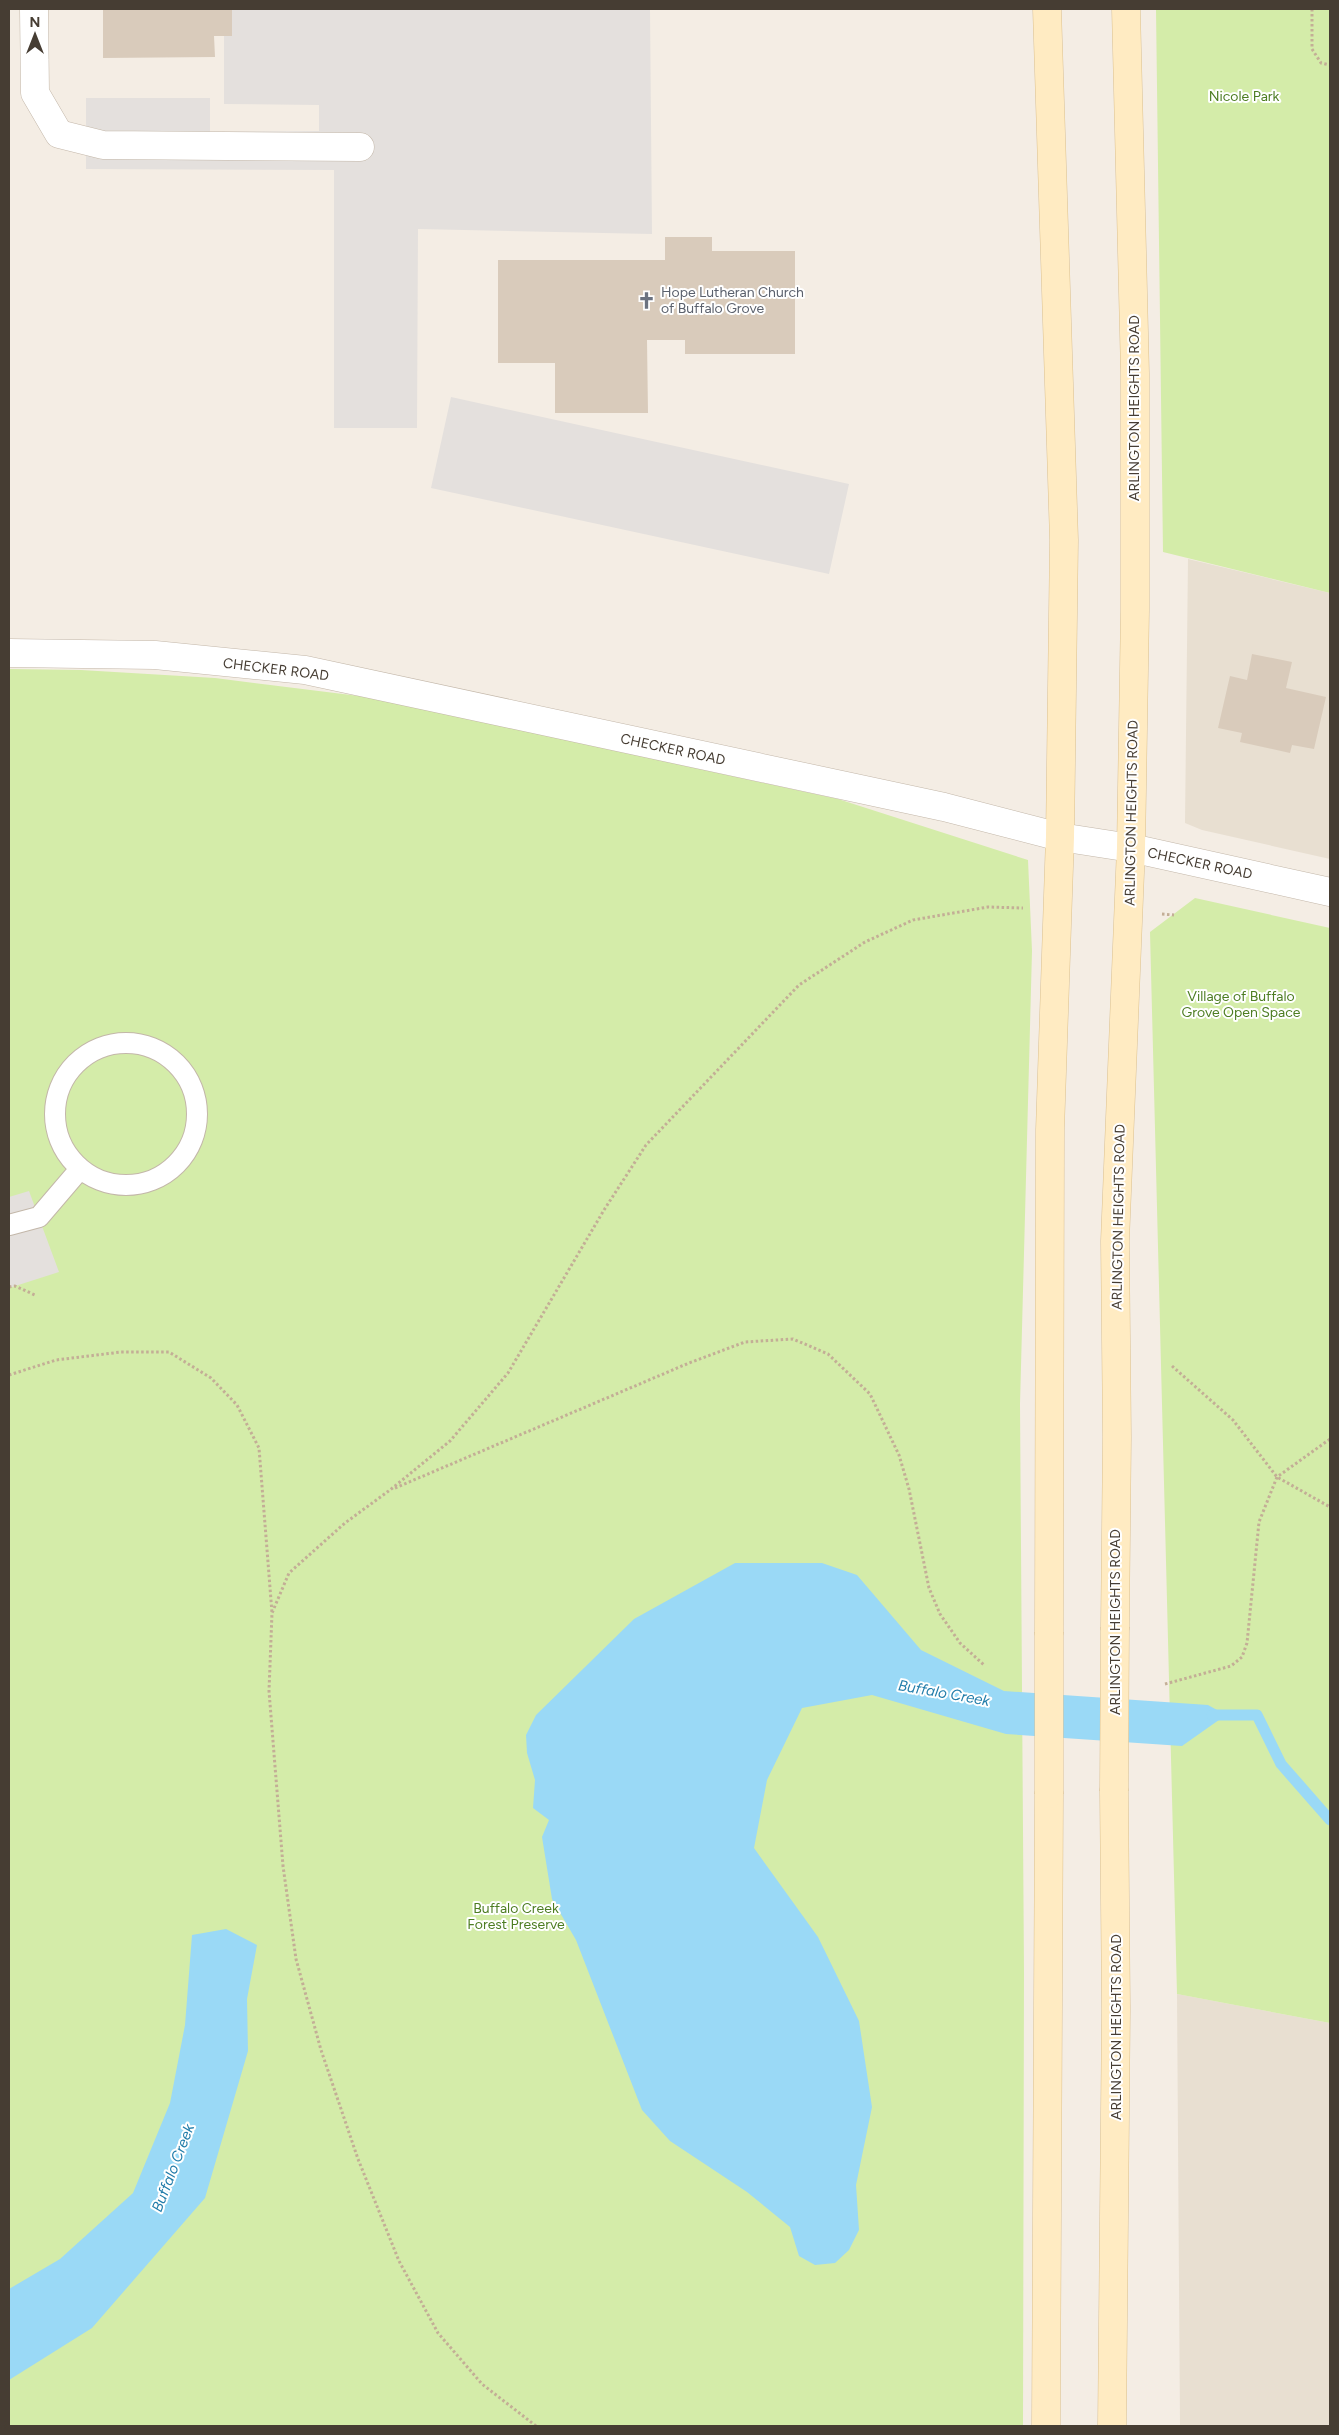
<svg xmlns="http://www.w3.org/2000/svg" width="1339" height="2435" font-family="Figtree,sans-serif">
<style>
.residential{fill:#e8dfd1}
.green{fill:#d4eca9}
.parking{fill:#e4e0dd}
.water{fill:#9ad9f6}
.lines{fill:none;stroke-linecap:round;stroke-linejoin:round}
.stream{stroke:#9ad9f6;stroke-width:11}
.building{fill:#d9cbbb}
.service-casing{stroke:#c3b7a9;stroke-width:22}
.minor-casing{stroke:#c3b7a9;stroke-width:29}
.tertiary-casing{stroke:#c3b7a9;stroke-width:29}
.secondary-casing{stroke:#dbc191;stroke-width:29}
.path{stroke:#c3ae96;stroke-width:3;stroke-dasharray:2.5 2.5;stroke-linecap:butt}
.service{stroke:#fff;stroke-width:20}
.minor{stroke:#fff;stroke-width:28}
.tertiary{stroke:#fff;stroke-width:28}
.secondary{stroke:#ffebc2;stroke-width:28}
.secondary-bridge-casing{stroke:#dbc191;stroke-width:29;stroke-linecap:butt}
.secondary-bridge{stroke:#ffebc2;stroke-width:28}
.labels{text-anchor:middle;stroke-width:4;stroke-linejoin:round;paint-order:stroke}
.park-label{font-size:14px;fill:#4d7d22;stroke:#fff}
.worship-label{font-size:14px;fill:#5b616d;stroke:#fff;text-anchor:start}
.street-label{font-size:14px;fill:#463d33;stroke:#fff}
.water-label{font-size:15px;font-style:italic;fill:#227daa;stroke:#fff}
</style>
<rect width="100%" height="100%" fill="#f4ede4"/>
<path class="residential" d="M 1188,559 L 1330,593 L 1330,859 L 1202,830 L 1185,823 Z
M 1177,1994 L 1330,2023 L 1330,2426 L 1180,2426 Z"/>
<path class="green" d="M 1156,9 L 1330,9 L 1330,593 L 1163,552 Z
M 9,669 L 81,670 L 215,678 L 367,697 L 838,799 L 1028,860 L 1032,951 L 1020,1404 L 1024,1972 L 1023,2426 L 9,2426 Z
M 1195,898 L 1330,928 L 1330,2023 L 1177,1994 L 1150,932 Z"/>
<path class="parking" d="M 224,9 L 650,9 L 652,234 L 418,229 L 417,428 L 334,428 L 334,170 L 86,169 L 86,98 L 210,98 L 210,132 L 319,131 L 319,105 L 224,104 Z
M 451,397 L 849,484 L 829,574 L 431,488 Z
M 29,1191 L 59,1272 L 9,1288 L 9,1197 Z"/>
<path class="water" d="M 735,1563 L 822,1563 L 857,1575 L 921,1650 L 1004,1691 L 1208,1705 L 1226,1715 L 1182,1746 L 1006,1734 L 872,1695 L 802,1708 L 767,1780 L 754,1848 L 818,1937 L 859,2021 L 872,2107 L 856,2185 L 859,2230 L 849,2250 L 835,2263 L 815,2265 L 799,2256 L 790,2227 L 747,2192 L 670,2141 L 642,2110 L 576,1940 L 552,1899 L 542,1837 L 549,1820 L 533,1808 L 535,1780 L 527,1753 L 526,1735 L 536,1715 L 634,1619 Z
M 226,1929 L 257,1945 L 247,1999 L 248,2051 L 205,2198 L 92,2328 L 9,2380 L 9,2289 L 60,2259 L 133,2193 L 170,2103 L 185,2025 L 192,1935 Z"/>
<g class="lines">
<path class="stream" d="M 1212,1715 L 1257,1715 L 1281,1764 L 1330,1820"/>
</g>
<path class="building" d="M 103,9 L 232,9 L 232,36 L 214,36 L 215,57 L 103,58 Z
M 665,237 L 712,237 L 712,251 L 795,251 L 795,354 L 685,354 L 685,340 L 647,340 L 648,413 L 555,413 L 555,363 L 498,363 L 498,260 L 665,260 Z
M 1252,654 L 1292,662 L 1286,688 L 1326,697 L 1314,749 L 1292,745 L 1290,753 L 1240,742 L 1242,733 L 1218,728 L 1230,676 L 1247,680 Z"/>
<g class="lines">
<defs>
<path id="service" d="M55 1114a71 71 0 1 1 142 0a71 71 0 1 1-142 0Z
M 9,1225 L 39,1217 L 80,1169"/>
<path id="minor" d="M 34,9 L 35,93 L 59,134 L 103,145 L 360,147"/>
<path id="tertiary" d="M 9,653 L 155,655 L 305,670 L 944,807 L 1060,837 L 1131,848 L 1330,892"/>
<path id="secondary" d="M 1047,9 L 1064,540 L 1060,837 L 1050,1130 L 1049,1632
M 1115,1627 L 1117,1437 L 1115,1241 L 1131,848 L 1135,610 L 1135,373 L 1126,9
M 1046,2426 L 1049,1794
M 1112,2426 L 1116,2009 L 1114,1791"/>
</defs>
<use href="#service" class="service-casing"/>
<use href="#minor" class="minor-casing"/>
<use href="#tertiary" class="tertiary-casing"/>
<use href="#secondary" class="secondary-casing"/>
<path class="path" d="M 1312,9 L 1312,49 L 1321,63 L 1330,65
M 1162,914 L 1174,915
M 9,1287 L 15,1286 L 35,1295
M 1172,1366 L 1233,1420 L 1277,1477 L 1330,1507
M 9,1375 L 56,1360 L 121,1352 L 169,1352 L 211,1378 L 237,1405 L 259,1448 L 272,1613
M 395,1488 L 689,1363 L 745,1342 L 793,1339 L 828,1354 L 870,1394 L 899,1455 L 909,1489 L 929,1588 L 940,1614 L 960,1643 L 984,1665
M 1165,1684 L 1231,1666 L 1242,1657 L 1247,1643 L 1259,1522 L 1277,1477 L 1330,1439
M 536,2426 L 482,2384 L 438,2333 L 399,2261 L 358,2159 L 321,2050 L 296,1959 L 283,1866 L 269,1691 L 272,1613 L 289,1573 L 345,1523 L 390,1490 L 450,1441 L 508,1373 L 604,1210 L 646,1145 L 799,985 L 865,942 L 913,920 L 988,907 L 1023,908"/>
<use href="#service" class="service"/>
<use href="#minor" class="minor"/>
<use href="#tertiary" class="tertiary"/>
<use href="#secondary" class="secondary"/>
<defs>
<path id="secondary-bridge" d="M 1049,1632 L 1049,1794
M 1114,1791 L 1115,1627"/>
</defs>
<use href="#secondary-bridge" class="secondary-bridge-casing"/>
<use href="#secondary-bridge" class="secondary-bridge"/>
</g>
<defs>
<symbol id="church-bare" viewBox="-9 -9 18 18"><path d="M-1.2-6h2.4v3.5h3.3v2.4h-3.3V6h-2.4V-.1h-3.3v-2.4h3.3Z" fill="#6b7280" stroke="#fff" stroke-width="2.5" paint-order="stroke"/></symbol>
</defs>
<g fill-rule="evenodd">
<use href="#church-bare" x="634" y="288" width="25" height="25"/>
</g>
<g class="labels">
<g class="park-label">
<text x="1244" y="101">Nicole Park</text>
<text x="1241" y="1001">Village of Buffalo<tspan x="1241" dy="16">Grove Open Space</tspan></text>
<text x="516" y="1913">Buffalo Creek<tspan x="516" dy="16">Forest Preserve</tspan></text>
</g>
<g class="worship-label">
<text x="661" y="297">Hope Lutheran Church<tspan x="661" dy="16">of Buffalo Grove</tspan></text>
</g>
<g class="street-label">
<text transform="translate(1134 408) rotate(-90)" y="5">ARLINGTON HEIGHTS ROAD</text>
<text transform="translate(276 669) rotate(7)" y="5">CHECKER ROAD</text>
<text transform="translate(673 749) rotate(12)" y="5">CHECKER ROAD</text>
<text transform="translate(1131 813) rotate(-89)" y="5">ARLINGTON HEIGHTS ROAD</text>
<text transform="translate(1200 863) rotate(12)" y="5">CHECKER ROAD</text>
<text transform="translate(1118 1217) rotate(-89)" y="5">ARLINGTON HEIGHTS ROAD</text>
<text transform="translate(1115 1622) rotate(-90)" y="5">ARLINGTON HEIGHTS ROAD</text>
<text transform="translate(1116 2027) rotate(-90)" y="5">ARLINGTON HEIGHTS ROAD</text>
</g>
<g class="water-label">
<text transform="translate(944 1693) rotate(10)" y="5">Buffalo Creek</text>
<text transform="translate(173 2168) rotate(-69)" y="5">Buffalo Creek</text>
</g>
</g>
<rect width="1339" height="2435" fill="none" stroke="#463d33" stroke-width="20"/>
<g transform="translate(35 35)" stroke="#ffffff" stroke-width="4" paint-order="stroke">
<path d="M0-4L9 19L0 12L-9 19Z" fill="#463d33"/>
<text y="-8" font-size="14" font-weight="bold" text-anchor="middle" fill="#463d33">N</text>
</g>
</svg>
